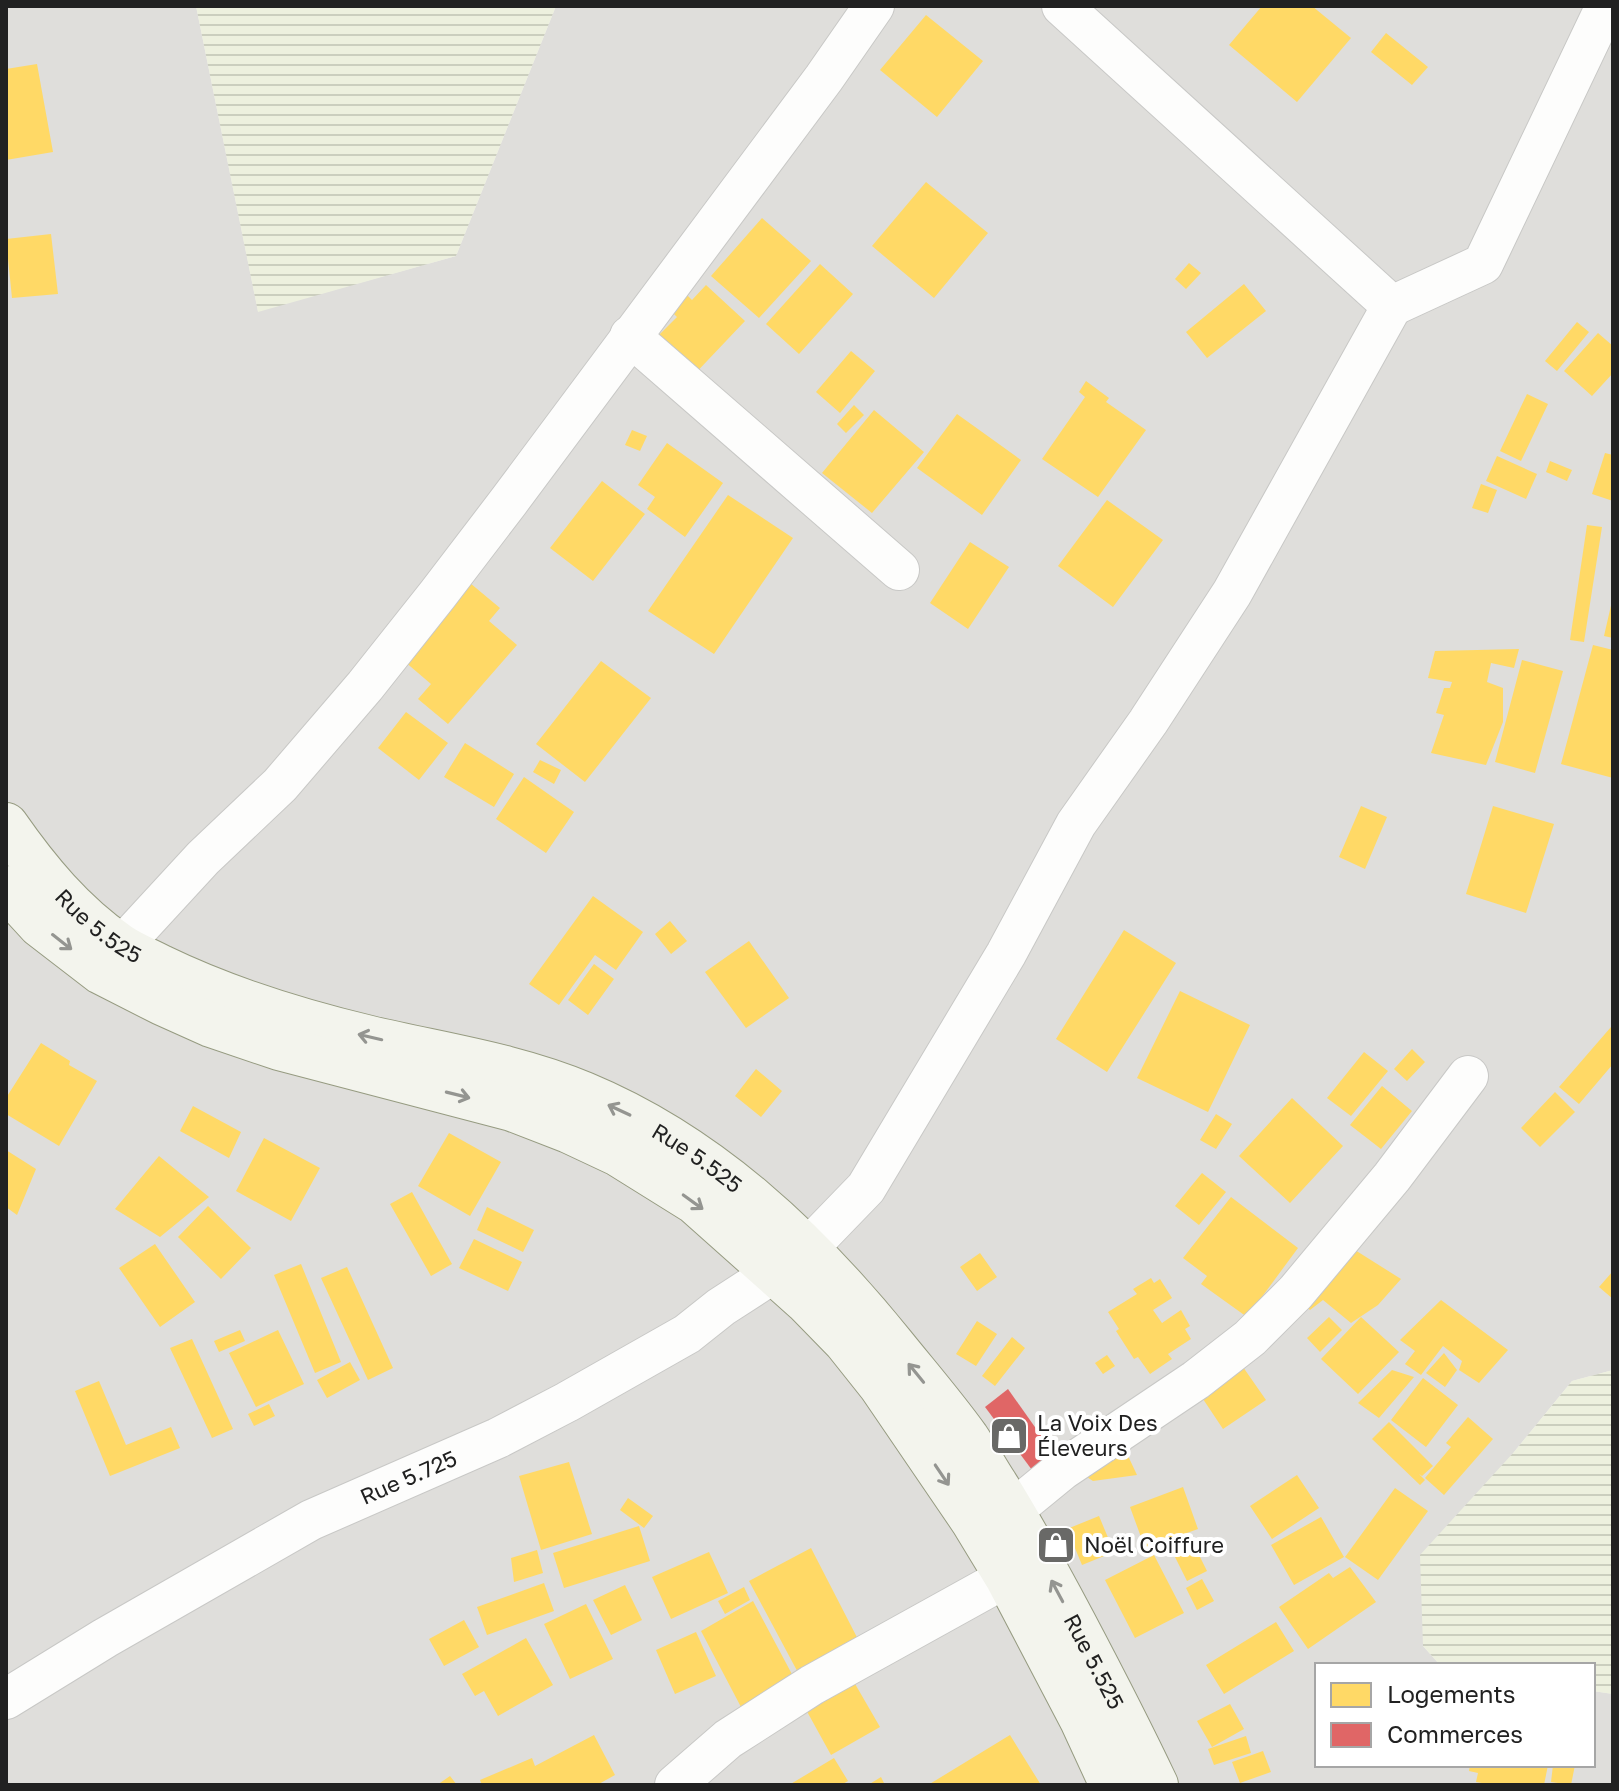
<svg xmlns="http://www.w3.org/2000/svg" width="1619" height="1791" font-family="'Golos Text',sans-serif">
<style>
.residential{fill:#dfdedb}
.farmland{fill:url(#farmland-rules)}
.homes{fill:#ffd966}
.shops{fill:#e06666}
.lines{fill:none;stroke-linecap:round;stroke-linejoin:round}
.street-casing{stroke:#c8c8c6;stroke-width:42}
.secondary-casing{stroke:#969b81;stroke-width:46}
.street{stroke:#fdfdfc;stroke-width:40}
.secondary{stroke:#f3f4ed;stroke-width:44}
.oneway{stroke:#949591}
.labels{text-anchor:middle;stroke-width:8;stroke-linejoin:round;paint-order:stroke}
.street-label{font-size:22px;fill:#212121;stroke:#fff}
.poi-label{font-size:22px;fill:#212121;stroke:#fff;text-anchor:start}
</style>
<defs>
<pattern id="farmland-rules" width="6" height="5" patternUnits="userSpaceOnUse" patternTransform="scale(2)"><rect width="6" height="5" fill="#edf0de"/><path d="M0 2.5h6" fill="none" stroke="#cbcebe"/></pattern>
</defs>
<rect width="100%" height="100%" fill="#f0efea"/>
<path class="residential" d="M 6,6 L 196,6 L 258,311 L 456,256 L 556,6 L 1613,6 L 1613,1370 L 1572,1381 L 1514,1452 L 1423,1646 L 1440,1665 L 1317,1665 L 1317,1765 L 1593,1765 L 1593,1691 L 1613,1694 L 1613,1785 L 6,1785 Z"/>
<path class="farmland" d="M 196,6 L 556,6 L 456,256 L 258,312 Z
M 1613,1370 L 1613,1694 L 1593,1691 L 1593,1665 L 1440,1665 L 1423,1646 L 1420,1555 L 1514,1452 L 1572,1381 Z"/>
<path class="homes" d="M 1262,6 L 1312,6 L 1351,38 L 1297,102 L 1229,45 Z
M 926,15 L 983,61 L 937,117 L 880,70 Z
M 1386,33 L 1428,67 L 1412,85 L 1371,52 Z
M 37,64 L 53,152 L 6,160 L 6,69 Z
M 926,182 L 988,233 L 934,298 L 872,246 Z
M 762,218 L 811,261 L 759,318 L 711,276 Z
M 51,234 L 58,294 L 12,298 L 6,239 Z
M 1189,263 L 1201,273 L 1186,289 L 1175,279 Z
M 820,264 L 853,294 L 799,354 L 766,324 Z
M 1244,284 L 1266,311 L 1207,358 L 1186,332 Z
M 706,285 L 745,321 L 689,380 L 657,337 L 677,317 L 667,307 L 683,291 L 692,300 Z
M 1577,322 L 1589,332 L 1557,371 L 1545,361 Z
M 1598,333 L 1613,346 L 1613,373 L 1592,396 L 1564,371 Z
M 851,351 L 875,371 L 840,413 L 816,392 Z
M 1086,381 L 1109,398 L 1106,402 L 1146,430 L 1098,497 L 1042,459 L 1085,397 L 1079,392 Z
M 1527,394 L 1548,404 L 1521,461 L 1500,451 Z
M 854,405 L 864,415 L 846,433 L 837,424 Z
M 874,410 L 924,452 L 872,513 L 822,473 Z
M 957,414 L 1021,460 L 982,515 L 917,468 Z
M 632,430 L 647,436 L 640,451 L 625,445 Z
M 667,443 L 723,483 L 685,537 L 647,509 L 655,497 L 638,485 Z
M 1605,453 L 1613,455 L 1613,501 L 1592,494 Z
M 1497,456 L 1537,474 L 1526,499 L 1486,481 Z
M 1550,461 L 1572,470 L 1567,481 L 1546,472 Z
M 602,481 L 645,514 L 593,581 L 550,548 Z
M 1481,484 L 1497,490 L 1488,513 L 1472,508 Z
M 728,495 L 793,538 L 714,654 L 648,611 Z
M 1107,500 L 1163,540 L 1113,607 L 1058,566 Z
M 1587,525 L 1602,527 L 1584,642 L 1570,640 Z
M 970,542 L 1009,567 L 968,629 L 930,603 Z
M 464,578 L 500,608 L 489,621 L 517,645 L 448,724 L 418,699 L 431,684 L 397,655 Z
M 1612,601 L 1613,601 L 1613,638 L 1604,636 Z
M 1593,645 L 1613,650 L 1613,778 L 1561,764 Z
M 1519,649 L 1514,668 L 1491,663 L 1487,682 L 1503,688 L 1503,722 L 1486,765 L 1431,753 L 1444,715 L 1436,713 L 1444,688 L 1450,688 L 1452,682 L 1428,678 L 1435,651 Z
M 1522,660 L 1563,671 L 1535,773 L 1495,762 Z
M 601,661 L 651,698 L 585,782 L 536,744 Z
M 406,712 L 448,743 L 419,780 L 378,748 Z
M 465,743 L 514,774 L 494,807 L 444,777 Z
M 540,760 L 561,770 L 554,784 L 533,772 Z
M 524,777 L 574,812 L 546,853 L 496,819 Z
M 1361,806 L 1387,817 L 1365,869 L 1339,857 Z
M 1493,806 L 1554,824 L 1526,913 L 1466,894 Z
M 593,896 L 643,932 L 616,970 L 595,955 L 559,1005 L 529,984 Z
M 670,921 L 687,941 L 671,954 L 655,934 Z
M 1124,930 L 1176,963 L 1107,1072 L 1056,1039 Z
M 749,941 L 789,998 L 746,1028 L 705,972 Z
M 594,964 L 614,979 L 588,1015 L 568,1000 Z
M 1180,991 L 1250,1025 L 1208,1112 L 1137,1078 Z
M 1611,1027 L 1613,1029 L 1613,1064 L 1579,1104 L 1559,1087 Z
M 41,1043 L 70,1061 L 69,1065 L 97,1081 L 59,1146 L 6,1114 L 6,1098 Z
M 1412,1049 L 1425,1062 L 1407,1081 L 1394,1069 Z
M 1364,1052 L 1388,1071 L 1351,1116 L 1327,1098 Z
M 756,1069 L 782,1091 L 761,1117 L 735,1096 Z
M 1382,1086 L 1412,1111 L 1381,1149 L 1350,1125 Z
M 1555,1092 L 1575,1112 L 1540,1147 L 1521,1128 Z
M 1292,1098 L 1343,1146 L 1290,1203 L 1239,1156 Z
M 193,1106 L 241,1132 L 229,1158 L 180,1131 Z
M 1216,1114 L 1232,1124 L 1216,1149 L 1200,1140 Z
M 449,1133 L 501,1162 L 470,1216 L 418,1186 Z
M 264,1138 L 320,1168 L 291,1221 L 236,1191 Z
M 6,1150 L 36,1169 L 17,1215 L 6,1207 Z
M 159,1156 L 209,1197 L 160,1237 L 115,1209 Z
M 1202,1173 L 1226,1192 L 1199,1225 L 1175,1206 Z
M 412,1192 L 452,1264 L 431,1276 L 390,1204 Z
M 1231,1197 L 1298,1248 L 1247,1317 L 1201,1284 L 1207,1276 L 1183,1258 Z
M 208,1206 L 251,1248 L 221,1279 L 178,1237 Z
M 487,1207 L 534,1230 L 523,1252 L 477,1230 Z
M 474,1239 L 522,1262 L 508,1291 L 459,1268 Z
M 155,1244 L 195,1302 L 160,1327 L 119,1268 Z
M 1347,1245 L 1401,1279 L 1378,1305 L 1351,1323 L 1323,1300 L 1310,1310 L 1299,1300 Z
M 980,1253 L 997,1277 L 977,1291 L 960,1267 Z
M 301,1264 L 341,1362 L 315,1373 L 274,1275 Z
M 347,1267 L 393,1368 L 368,1380 L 321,1278 Z
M 1613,1271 L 1613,1299 L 1599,1287 Z
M 1151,1278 L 1154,1283 L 1160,1279 L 1172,1298 L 1153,1310 L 1162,1323 L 1181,1310 L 1190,1326 L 1185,1329 L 1191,1339 L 1168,1354 L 1172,1359 L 1150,1374 L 1138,1357 L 1134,1359 L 1116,1331 L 1119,1329 L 1108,1312 L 1137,1294 L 1133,1289 Z
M 1441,1300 L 1508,1350 L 1479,1383 L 1459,1370 L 1462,1361 L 1443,1346 L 1421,1375 L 1405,1364 L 1415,1351 L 1400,1340 Z
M 1329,1317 L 1342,1330 L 1320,1352 L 1307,1338 Z
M 1361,1317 L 1399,1352 L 1358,1394 L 1321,1359 Z
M 977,1321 L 997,1334 L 976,1366 L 956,1354 Z
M 240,1330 L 245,1341 L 219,1352 L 214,1341 Z
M 278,1330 L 304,1384 L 256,1407 L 229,1353 Z
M 1012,1337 L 1025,1348 L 995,1386 L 982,1376 Z
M 192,1339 L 233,1429 L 212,1438 L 170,1348 Z
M 1444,1353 L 1457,1370 L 1445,1387 L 1426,1373 Z
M 1107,1355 L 1115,1366 L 1103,1374 L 1095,1363 Z
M 350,1362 L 360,1380 L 327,1398 L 317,1380 Z
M 1243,1367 L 1266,1400 L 1223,1429 L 1201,1396 Z
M 1392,1370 L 1414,1377 L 1379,1418 L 1358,1403 Z
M 1423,1378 L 1458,1405 L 1426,1447 L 1391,1420 Z
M 99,1381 L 126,1445 L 171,1427 L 180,1448 L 110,1476 L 75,1391 Z
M 269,1404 L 275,1416 L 254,1426 L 248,1414 Z
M 1468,1417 L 1493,1439 L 1444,1495 L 1425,1478 L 1451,1447 L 1446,1443 Z
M 1389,1422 L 1433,1466 L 1422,1476 L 1419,1474 L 1425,1480 L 1420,1485 L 1372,1439 Z
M 1121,1441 L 1137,1475 L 1093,1481 L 1070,1466 Z
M 569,1462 L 592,1534 L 541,1550 L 519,1476 Z
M 1297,1475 L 1319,1508 L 1272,1539 L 1250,1506 Z
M 1183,1487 L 1198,1529 L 1145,1548 L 1130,1507 Z
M 1395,1488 L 1428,1511 L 1378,1580 L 1345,1557 Z
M 628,1498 L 653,1516 L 644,1528 L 620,1510 Z
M 1099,1516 L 1114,1552 L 1082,1565 L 1067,1529 Z
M 1321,1517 L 1344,1557 L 1294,1585 L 1271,1545 Z
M 639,1526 L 650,1561 L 564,1588 L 553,1553 Z
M 1194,1545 L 1207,1571 L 1187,1581 L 1174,1555 Z
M 811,1548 L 863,1649 L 802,1680 L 749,1581 Z
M 537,1550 L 543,1573 L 514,1582 L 511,1558 Z
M 709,1552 L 728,1593 L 671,1619 L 652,1577 Z
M 1154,1555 L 1184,1613 L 1135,1638 L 1105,1580 Z
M 1350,1567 L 1376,1602 L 1308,1649 L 1279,1607 L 1329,1573 L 1333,1578 Z
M 1202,1579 L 1214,1601 L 1197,1610 L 1186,1588 Z
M 544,1583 L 554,1611 L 487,1635 L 477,1607 Z
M 625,1585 L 642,1620 L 611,1635 L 593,1600 Z
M 744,1587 L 750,1600 L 725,1614 L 718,1601 Z
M 753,1601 L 794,1678 L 741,1707 L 701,1631 Z
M 586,1604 L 613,1659 L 570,1679 L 544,1624 Z
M 464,1620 L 479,1647 L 444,1666 L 429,1639 Z
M 1276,1622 L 1294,1651 L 1224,1694 L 1206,1665 Z
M 696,1632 L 716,1676 L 675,1694 L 656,1650 Z
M 526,1638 L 553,1685 L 498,1716 L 484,1691 L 475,1696 L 462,1674 Z
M 847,1670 L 880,1727 L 831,1755 L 799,1697 Z
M 1230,1704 L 1244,1729 L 1212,1747 L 1197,1721 Z
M 594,1735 L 615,1775 L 597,1785 L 482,1785 L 480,1780 L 532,1758 L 535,1766 Z
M 1010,1735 L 1041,1785 L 928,1785 Z
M 1246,1736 L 1251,1753 L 1214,1765 L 1208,1749 Z
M 1263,1751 L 1271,1772 L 1240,1783 L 1232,1762 Z
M 834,1758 L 848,1781 L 841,1785 L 789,1785 Z
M 1470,1765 L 1548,1765 L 1544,1785 L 1493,1785 L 1476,1782 L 1478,1773 L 1469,1771 Z
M 1553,1765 L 1575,1765 L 1571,1785 L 1551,1782 Z
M 450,1776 L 457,1785 L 437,1785 Z
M 881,1777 L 885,1785 L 868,1785 Z"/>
<path class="shops" d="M 1008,1389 L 1054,1454 L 1032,1470 L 985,1407 Z"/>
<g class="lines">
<defs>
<g id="street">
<path d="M 1062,6 L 1392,306 L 1483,264 L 1606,6"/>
<path d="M 630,336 L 899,570"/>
<path d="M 121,947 L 203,858 L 280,785 L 365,686 L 438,594 L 509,501 L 824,78 L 874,6"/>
<path d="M 1012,1511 L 1062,1470 L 1196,1380 L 1250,1338 L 1296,1292 L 1392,1177 L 1468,1076"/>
<path id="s1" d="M 6,1699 L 105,1638 L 311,1520 L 498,1438 L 567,1402 L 687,1334 L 721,1307 L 775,1272 L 808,1248 L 866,1188 L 1006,954 L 1076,824 L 1148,722 L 1232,593 L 1392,306"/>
<path d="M 675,1785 L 728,1739 L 812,1685 L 1007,1577"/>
</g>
<g id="secondary">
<path id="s2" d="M 6,825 C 38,871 73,913 119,945 C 132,954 148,960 161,967 C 227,999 299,1021 370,1038 C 442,1055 515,1065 584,1094 C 709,1146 809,1241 893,1345 C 918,1376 944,1406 967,1438 C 977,1453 986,1470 996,1485 C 1024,1530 1049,1576 1074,1623 C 1102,1676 1130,1730 1156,1785"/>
<path d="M 6,888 L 40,925 L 101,972 L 162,1003 L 211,1025 L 279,1048 L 512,1109 L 569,1131 L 618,1154 L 695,1202 L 806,1301 L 846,1342 L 881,1386 L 973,1521 L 1007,1577 L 1082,1720 L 1112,1785"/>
</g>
</defs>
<use href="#street" class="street-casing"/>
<use href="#secondary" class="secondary-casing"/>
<use href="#street" class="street"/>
<use href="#secondary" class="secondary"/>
</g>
<defs><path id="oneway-shaft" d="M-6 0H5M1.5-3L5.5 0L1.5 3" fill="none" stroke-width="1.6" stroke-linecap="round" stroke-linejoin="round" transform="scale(2)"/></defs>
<g class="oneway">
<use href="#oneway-shaft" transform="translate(62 942) rotate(38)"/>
<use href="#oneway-shaft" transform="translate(370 1037) rotate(-167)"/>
<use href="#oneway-shaft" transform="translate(458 1095) rotate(14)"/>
<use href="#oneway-shaft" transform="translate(619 1110) rotate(-155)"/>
<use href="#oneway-shaft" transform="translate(693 1202) rotate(36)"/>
<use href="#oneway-shaft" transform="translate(916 1373) rotate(-129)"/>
<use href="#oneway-shaft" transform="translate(942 1475) rotate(56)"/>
<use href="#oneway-shaft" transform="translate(1057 1591) rotate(-118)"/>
</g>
<defs>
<symbol id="shop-square" viewBox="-11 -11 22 22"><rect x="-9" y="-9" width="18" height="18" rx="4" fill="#696967" stroke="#fff"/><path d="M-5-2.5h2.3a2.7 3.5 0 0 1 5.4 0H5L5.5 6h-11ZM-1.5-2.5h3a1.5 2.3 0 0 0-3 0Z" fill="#fff"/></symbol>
</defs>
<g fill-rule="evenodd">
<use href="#shop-square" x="987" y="1414" width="44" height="44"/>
<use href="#shop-square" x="1034" y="1523" width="44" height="44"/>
</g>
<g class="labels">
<g class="street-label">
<text dy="8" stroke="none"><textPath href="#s2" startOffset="138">Rue 5.525</textPath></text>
<text dy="8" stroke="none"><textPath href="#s2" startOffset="786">Rue 5.525</textPath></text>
<text dy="8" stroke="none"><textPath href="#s1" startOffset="460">Rue 5.725</textPath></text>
<text dy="8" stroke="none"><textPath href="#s2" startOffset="1434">Rue 5.525</textPath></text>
</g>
<g class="poi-label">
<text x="1037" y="1431">La Voix Des<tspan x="1037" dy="25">Éleveurs</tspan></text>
<text x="1084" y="1553">Noël Coiffure</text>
</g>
</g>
<rect width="1619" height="1791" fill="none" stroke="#212121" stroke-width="16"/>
<rect x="1315" y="1663" width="280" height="104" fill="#ffffff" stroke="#a6a6a6" stroke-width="2"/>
<rect x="1331" y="1683" width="40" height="24" fill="#ffd966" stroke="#a6a6a6" stroke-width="2"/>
<text x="1387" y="1703" font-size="24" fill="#212121">Logements</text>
<rect x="1331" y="1723" width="40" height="24" fill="#e06666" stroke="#a6a6a6" stroke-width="2"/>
<text x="1387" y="1743" font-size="24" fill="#212121">Commerces</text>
</svg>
